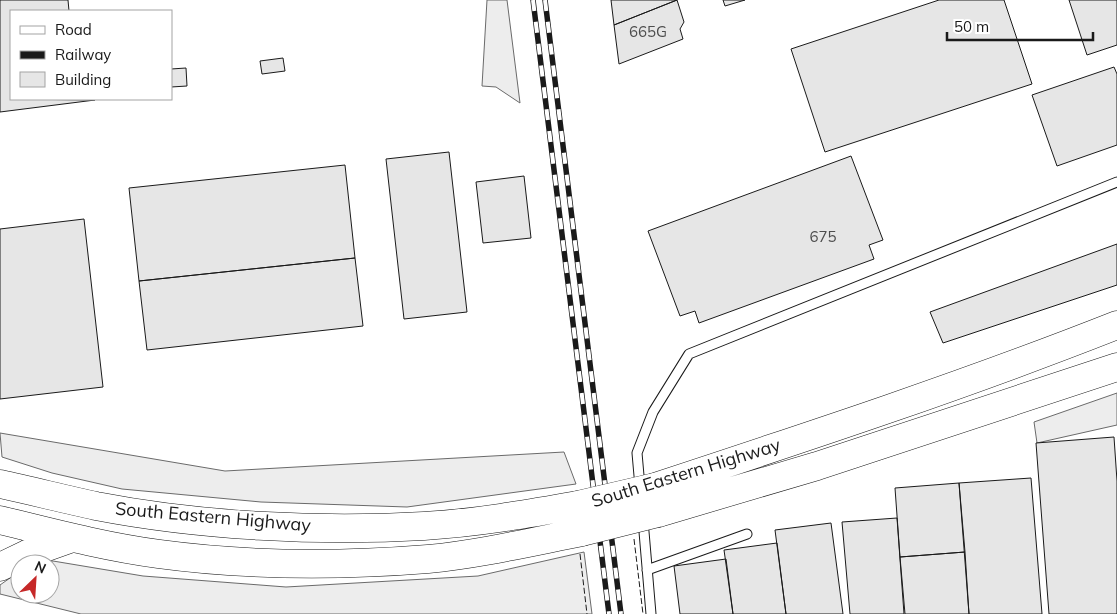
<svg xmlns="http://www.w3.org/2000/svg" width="1117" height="614" font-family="Mulish,sans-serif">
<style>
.built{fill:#ededed;stroke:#6a6a6a}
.building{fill:#e6e6e6;stroke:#1a1a1a}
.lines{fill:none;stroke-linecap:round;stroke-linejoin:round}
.lane-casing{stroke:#1a1a1a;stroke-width:11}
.primary-casing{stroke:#1a1a1a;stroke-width:29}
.lane{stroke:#fff;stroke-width:9}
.primary{stroke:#fff;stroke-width:28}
.rail-casing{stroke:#1a1a1a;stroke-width:5.5}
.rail{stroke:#fff;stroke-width:4;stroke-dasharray:11;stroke-linecap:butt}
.primary-bridge-casing{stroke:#1a1a1a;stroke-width:29;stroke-linecap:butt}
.primary-bridge{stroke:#fff;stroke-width:28}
.fence{stroke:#1a1a1a;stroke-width:1;stroke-dasharray:6 2.5;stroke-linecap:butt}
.labels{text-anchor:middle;stroke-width:4;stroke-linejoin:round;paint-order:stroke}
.number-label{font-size:15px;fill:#4d4d4d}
.street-label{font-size:18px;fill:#1a1a1a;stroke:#fff}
</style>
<rect width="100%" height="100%" fill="#fff"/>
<path class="built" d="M 487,0 L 507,0 L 520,103 L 496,87 L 482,86 Z
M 1117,393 L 1117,425 L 1037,443 L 1034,422 Z
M 0,433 L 225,471 L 564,452 L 576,484 L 407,507 L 261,502 L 122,489 L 52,473 L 2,457 Z
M 584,552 L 592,614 L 81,614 L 0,594 L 0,585 L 20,571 L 20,594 L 50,594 L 50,564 L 37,564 L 53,561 L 143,576 L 286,587 L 478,576 Z"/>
<path class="building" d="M 0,0 L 68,0 L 69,11 L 11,11 L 11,99 L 95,100 L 0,112 Z
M 611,0 L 677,0 L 614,25 Z
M 677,0 L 684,22 L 680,29 L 683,39 L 619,64 L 614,25 Z
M 723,0 L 745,0 L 725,6 Z
M 939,0 L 1004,0 L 1032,84 L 825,152 L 791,49 Z
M 1069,0 L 1117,0 L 1117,45 L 1087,55 Z
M 283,58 L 285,71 L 262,74 L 260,61 Z
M 1114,67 L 1117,74 L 1117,145 L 1057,166 L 1032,95 Z
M 186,68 L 187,86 L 171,87 L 171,69 Z
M 449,152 L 467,312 L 404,319 L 386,159 Z
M 851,156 L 883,240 L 869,245 L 874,259 L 699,323 L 695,311 L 680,316 L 648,231 Z
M 345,165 L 355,258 L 139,281 L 129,188 Z
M 524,176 L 531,238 L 483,243 L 476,182 Z
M 84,219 L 103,387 L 0,399 L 0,229 Z
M 1117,244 L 1117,285 L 943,343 L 930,312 Z
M 355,258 L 363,326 L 147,350 L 139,281 Z
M 1114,437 L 1117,481 L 1117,614 L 1049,614 L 1036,443 Z
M 1031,478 L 1042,614 L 969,614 L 959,483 Z
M 959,483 L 965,552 L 900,557 L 895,488 Z
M 897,518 L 904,614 L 850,614 L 842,522 Z
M 831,523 L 843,614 L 786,614 L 775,530 Z
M 777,543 L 786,614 L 733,614 L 724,550 Z
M 965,552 L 969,614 L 905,614 L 900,557 Z
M 726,559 L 733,614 L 680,614 L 674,566 Z"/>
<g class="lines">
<defs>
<path id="lane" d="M 640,487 L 637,453 L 653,412 L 689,354 L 1117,182
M 643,520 L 651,614
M 647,570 L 747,534"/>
<path id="primary" d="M 0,484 C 32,491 64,499 96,506 C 199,526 319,532 424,526 C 476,523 527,514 578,505
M 655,487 C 810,436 965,385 1117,325
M 658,513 L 817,466 L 1117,367
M 0,520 C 53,533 106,547 159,554 C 248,566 340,566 428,559 C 480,554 531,542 582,532
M 0,567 L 27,554 L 72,538"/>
</defs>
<use href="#lane" class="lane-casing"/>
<use href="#primary" class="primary-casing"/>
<use href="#lane" class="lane"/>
<use href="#primary" class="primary"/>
<defs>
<path id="rail" d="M 533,0 L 609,614
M 545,0 L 621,614"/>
</defs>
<use href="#rail" class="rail-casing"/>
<use href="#rail" class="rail"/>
<defs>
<path id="primary-bridge" d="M 578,505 L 655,487
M 582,532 L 658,513"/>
</defs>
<use href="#primary-bridge" class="primary-bridge-casing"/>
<use href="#primary-bridge" class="primary-bridge"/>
<path class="fence" d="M 634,539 L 643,614
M 580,554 L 587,614"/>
</g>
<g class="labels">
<g class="number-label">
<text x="648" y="37">665G</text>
<text x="823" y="242">675</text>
</g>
<g class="street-label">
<text transform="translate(686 473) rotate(-17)" y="6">South Eastern Highway</text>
<text transform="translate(213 517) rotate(5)" y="6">South Eastern Highway</text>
</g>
</g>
<rect x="10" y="10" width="162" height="90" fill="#ffffff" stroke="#a3a3a3"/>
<rect x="20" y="26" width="25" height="8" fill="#ffffff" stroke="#a3a3a3"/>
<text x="55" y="35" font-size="15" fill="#1a1a1a">Road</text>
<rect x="20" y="51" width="25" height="8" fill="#1a1a1a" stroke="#a3a3a3"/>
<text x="55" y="60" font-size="15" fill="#1a1a1a">Railway</text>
<rect x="20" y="72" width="25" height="15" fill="#e6e6e6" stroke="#a3a3a3"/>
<text x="55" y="85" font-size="15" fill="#1a1a1a">Building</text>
<g transform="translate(35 579) rotate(25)"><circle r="24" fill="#ffffff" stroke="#a3a3a3"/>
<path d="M0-4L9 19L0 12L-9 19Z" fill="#c62828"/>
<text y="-8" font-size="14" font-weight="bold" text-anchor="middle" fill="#1a1a1a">N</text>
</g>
<path d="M947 32v8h146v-8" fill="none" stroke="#1a1a1a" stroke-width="2.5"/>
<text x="954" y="32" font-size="15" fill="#1a1a1a" stroke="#ffffff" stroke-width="4" paint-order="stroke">50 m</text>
</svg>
